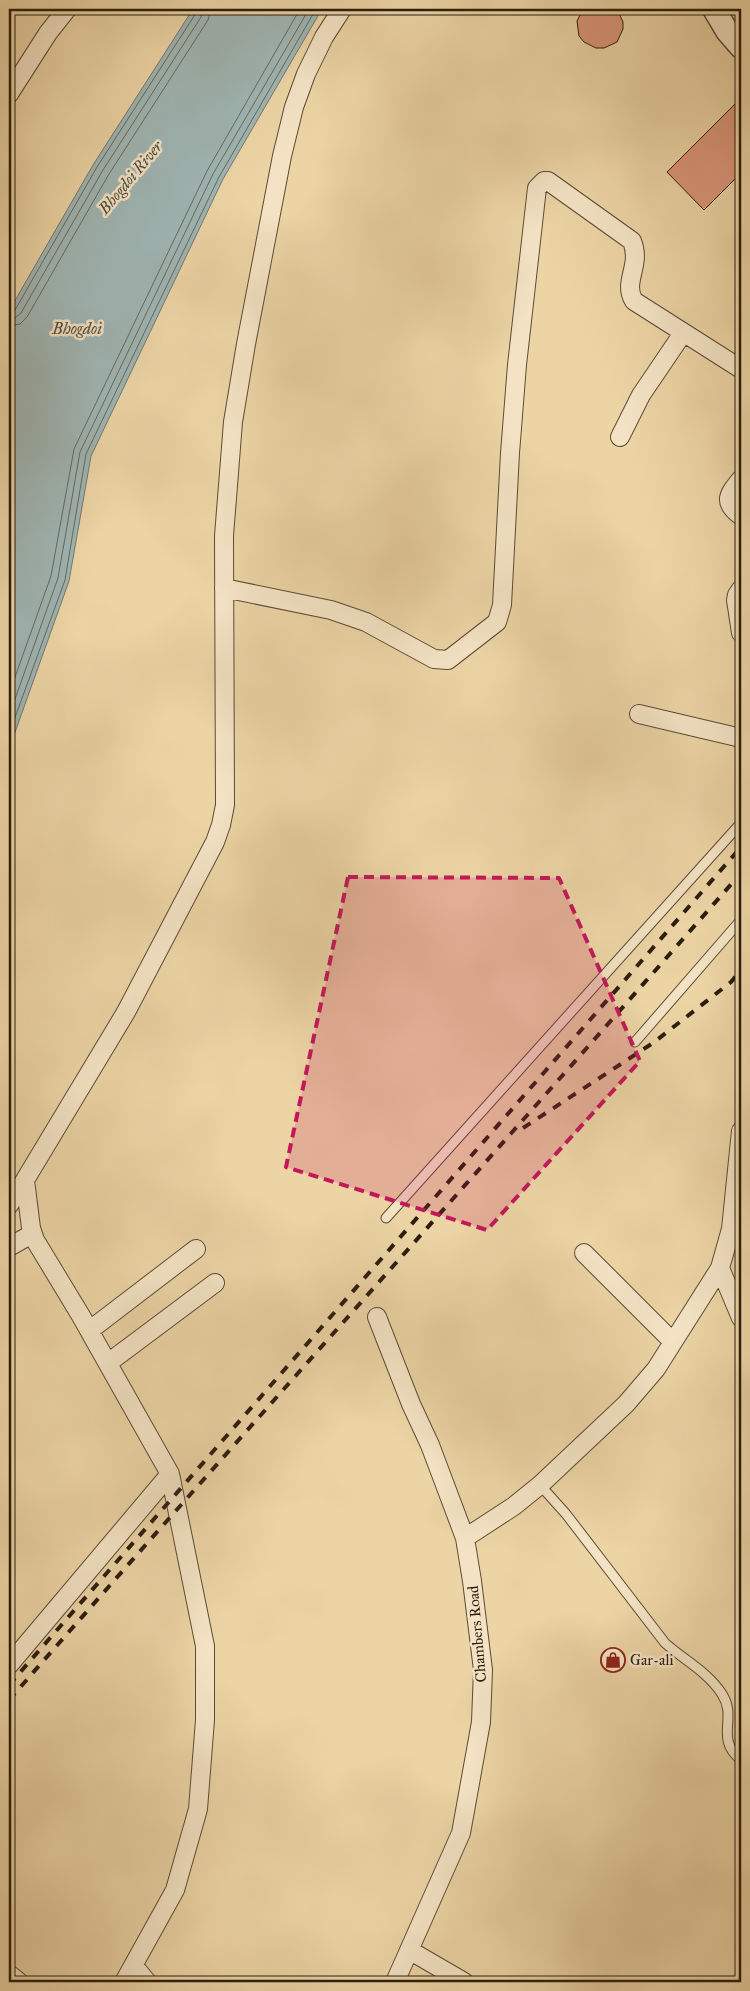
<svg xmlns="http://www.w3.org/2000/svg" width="750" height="1991" font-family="'IM FELL Great Primer',serif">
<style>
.water{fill:#9fb5b3;stroke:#717871}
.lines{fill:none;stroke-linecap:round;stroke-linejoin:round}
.shore{stroke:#656960;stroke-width:1}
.building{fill:#d99578;stroke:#2b1d0e}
.service-casing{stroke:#5b4b34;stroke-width:11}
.minor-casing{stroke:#5b4b34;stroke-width:20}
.tertiary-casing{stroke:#5b4b34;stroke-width:25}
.service{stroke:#f3e3c4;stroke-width:9}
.minor{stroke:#f3e3c4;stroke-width:18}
.tertiary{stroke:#f3e3c4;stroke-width:22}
.rail{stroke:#2b1d0e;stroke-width:4;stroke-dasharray:9 9;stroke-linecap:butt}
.marked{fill:#c2185b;fill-opacity:0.2;stroke:#c2185b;stroke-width:4;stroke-dasharray:10 6;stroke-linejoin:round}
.labels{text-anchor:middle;stroke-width:5;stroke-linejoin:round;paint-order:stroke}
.street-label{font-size:15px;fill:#2b1d0e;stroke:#f3e3c4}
.poi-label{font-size:15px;fill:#2b1d0e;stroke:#f3e3c4;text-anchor:start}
.water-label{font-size:16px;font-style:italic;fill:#4e4b40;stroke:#f3e3c4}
</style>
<rect width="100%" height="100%" fill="#ecd4a5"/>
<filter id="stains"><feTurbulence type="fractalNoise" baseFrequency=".004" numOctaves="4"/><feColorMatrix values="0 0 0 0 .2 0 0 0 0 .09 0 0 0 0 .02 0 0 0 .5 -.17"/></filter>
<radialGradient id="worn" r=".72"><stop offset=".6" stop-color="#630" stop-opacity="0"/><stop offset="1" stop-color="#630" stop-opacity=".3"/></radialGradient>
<path class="water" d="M 193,9 L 322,9 L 223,179 L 91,456 L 69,581 L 9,749 L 9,311 L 93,165 Z"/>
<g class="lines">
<path class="shore" d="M 9,313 L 15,310 L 97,167 L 196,13 L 197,9
M 9,319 L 15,318 L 21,313 L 103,170 L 201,17 L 203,9
M 9,326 L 20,324 L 27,317 L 109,174 L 208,20 L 211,9
M 9,694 L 51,576 L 74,449 L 207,171 L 300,9
M 9,716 L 58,578 L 80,452 L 213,174 L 309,9
M 9,734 L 65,580 L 86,454 L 219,177 L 316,9"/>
</g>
<path class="building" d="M 583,9 L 617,9 L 623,22 L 623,29 L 617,42 L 604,48 L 596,48 L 584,42 L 579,36 L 577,21 Z
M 741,98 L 741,173 L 704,210 L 667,172 Z"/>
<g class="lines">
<defs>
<path id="service" d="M 635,1042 L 741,920
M 386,1218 L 741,823
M 540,1485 L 566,1514 L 665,1643 C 684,1660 708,1672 722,1694 C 738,1719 714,1738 741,1760"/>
<path id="minor" d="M 9,94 L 48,33 L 67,9
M 620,437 L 641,395 L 683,333
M 741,479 C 728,495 722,502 741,516
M 224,588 L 331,610 L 366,622 L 434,659 L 448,660 L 497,622 L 502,605 L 510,453 L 517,365 L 537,188 L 544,181 L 548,181 L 632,241 C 642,266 622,282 634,301 L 741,369
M 741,589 L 737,595 L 736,600 L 741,633
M 639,714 L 741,738
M 25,1180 L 31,1228 L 35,1240 L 81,1316 L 170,1474 L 205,1646 L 205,1720 L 198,1809 L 175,1890 L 124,1982
M 9,1205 L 25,1180 L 126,1012 L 215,842 L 221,825 L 225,805 L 224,536 L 233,422 L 246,344 L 282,156 L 294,107 L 306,74 L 324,37 L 342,9
M 9,1247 L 32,1234
M 584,1253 L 673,1342
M 720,1268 L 741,1318
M 377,1317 L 411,1404 L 430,1445 L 465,1538 L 472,1581 L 483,1670 L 481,1722 L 461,1833 L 395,1982
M 90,1330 L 196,1249
M 108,1363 L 215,1283
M 465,1538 L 514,1506 L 540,1485 L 626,1404 L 656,1369 L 720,1268 L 731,1229 L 741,1131
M 9,1665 L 170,1474
M 409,1950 L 464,1982
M 134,1966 L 147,1982
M 9,1974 L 19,1982"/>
<path id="tertiary" d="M 714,9 L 727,31 L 741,47"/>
</defs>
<use href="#service" class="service-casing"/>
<use href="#minor" class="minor-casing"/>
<use href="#tertiary" class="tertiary-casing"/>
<use href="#service" class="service"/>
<use href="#minor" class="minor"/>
<use href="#tertiary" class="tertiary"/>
<path class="rail" d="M 523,1128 L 653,1043 L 731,982 L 741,970
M 9,1685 L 741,847
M 9,1700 C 252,1423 498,1150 741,873"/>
</g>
<path class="marked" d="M 348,877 L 559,878 L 640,1061 L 487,1230 L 286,1167 Z"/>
<defs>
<symbol id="shop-ring" viewBox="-11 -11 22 22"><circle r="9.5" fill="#f3e3c4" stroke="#8f2418" stroke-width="1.5"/><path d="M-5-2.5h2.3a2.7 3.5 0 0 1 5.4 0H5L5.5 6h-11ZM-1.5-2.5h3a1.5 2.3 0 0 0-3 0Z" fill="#8f2418"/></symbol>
</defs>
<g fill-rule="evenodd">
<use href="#shop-ring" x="599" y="1646" width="28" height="28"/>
</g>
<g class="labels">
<g class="street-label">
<text transform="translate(477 1634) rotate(-95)" y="5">Chambers Road</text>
</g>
<g class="poi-label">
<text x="630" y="1665">Gar-ali</text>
</g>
<g class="water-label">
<text transform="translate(130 177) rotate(-50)" y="6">Bhogdoi River</text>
<text x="77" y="334">Bhogdoi</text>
</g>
</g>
<rect width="750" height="1991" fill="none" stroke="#ecd4a5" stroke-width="30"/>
<rect x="10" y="10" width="730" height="1971" fill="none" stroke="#2b1d0e" stroke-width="2.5"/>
<rect x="15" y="15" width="720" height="1961" fill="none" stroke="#2b1d0e"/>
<rect width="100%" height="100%" filter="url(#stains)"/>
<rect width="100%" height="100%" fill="url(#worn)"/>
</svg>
